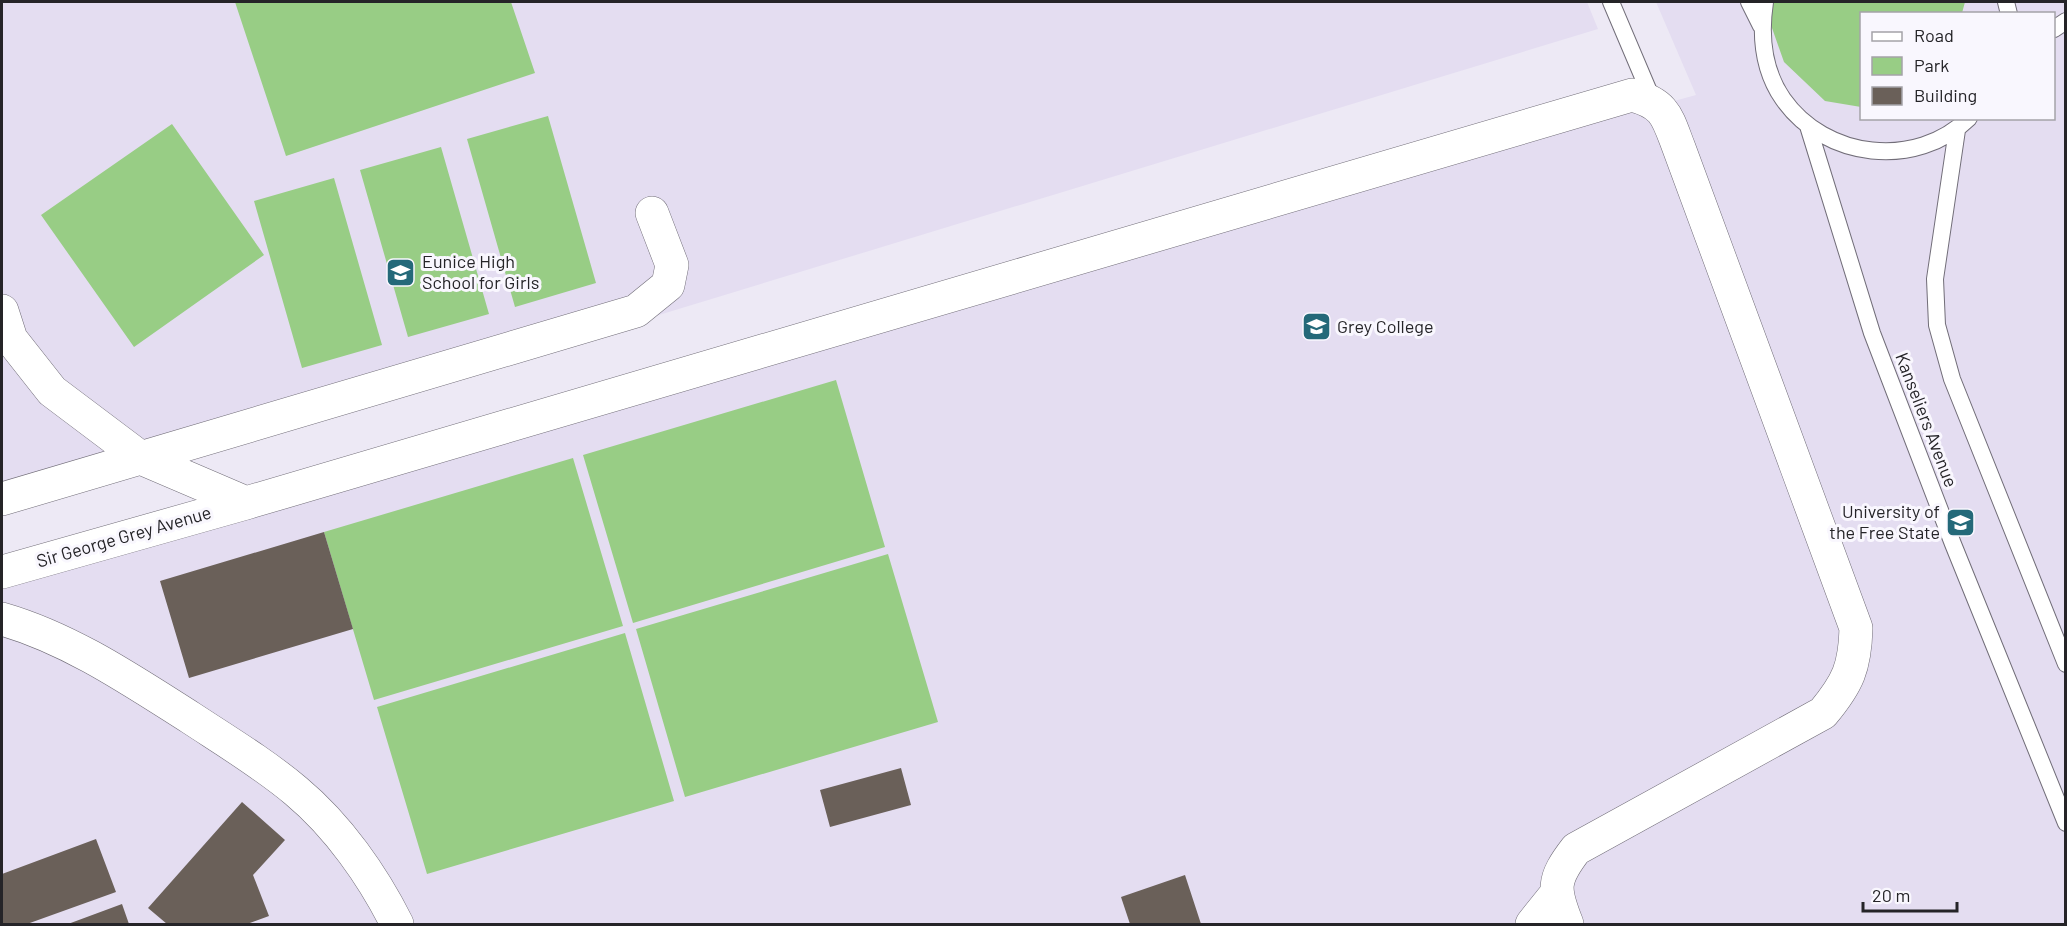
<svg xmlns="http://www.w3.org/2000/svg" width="2067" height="926" font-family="Barlow,sans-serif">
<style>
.built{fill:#e4ddf1;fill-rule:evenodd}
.green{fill:#98cd85}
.building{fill:#6a6059}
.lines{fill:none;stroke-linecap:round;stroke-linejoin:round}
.service-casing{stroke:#716d78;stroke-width:18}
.minor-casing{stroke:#716d78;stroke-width:34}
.service{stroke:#fff;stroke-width:16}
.minor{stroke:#fff;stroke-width:33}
.labels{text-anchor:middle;stroke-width:6;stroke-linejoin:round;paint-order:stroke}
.poi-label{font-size:18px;fill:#252428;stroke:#f9f7fe;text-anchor:start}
.street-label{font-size:18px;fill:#252428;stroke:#f9f7fe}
</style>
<rect width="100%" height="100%" fill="#ede9f5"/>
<path class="built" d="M 2,2 L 1587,2 L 1598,29 L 2,515 Z
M 1656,2 L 2065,2 L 2065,924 L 2,924 L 2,559 L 1696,95 ZM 1862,14 L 2054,14 L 2054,118 L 1862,118 Z"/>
<path class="green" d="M 235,2 L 511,2 L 535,73 L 286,156 Z
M 1771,2 L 1965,2 L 1962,13 L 1862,14 L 1861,107 L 1825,101 L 1784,62 L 1766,11 Z
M 548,116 L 596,283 L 515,307 L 467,139 Z
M 172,124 L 264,255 L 134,347 L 41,215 Z
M 441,147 L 489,314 L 408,337 L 360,170 Z
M 334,178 L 382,345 L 302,368 L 254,201 Z
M 836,380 L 885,547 L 633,623 L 583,455 Z
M 573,458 L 623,626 L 374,700 L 324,532 Z
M 888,554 L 938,722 L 685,797 L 636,629 Z
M 625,633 L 674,801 L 427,874 L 377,707 Z"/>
<path class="building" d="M 324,532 L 353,629 L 189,678 L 160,581 Z
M 901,768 L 911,805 L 830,827 L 820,790 Z
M 242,802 L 285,840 L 253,875 L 269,916 L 247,924 L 167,924 L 148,908 Z
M 96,839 L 116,892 L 27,924 L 2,924 L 2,874 Z
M 1185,875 L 1201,924 L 1130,924 L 1121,897 Z
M 122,904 L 129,924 L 68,924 Z"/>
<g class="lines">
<defs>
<path id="service" d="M 1611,2 L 1653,101
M 1749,2 L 1761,26
M 1765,2 C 1760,35 1763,70 1783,99 C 1825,159 1916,170 1969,118
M 2006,2 L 2009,14
M 2054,29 L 2066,21
M 1808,126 L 1872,333 L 1953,544 L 2066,823
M 1957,130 L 1935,279 L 1937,325 L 1952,379 L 2066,664"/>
<path id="minor" d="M 2,311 L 11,339 L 52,391 L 141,458 L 246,503
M 2,499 L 636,311 L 668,285 L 672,265 L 652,213
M 2,572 L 246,503 L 1632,95 C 1666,104 1667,117 1679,148 L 1856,628 C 1855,667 1848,683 1823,713 L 1576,849 C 1552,880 1553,889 1567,924
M 2,619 C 71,639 131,680 191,718 C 226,741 264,764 296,791 C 338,826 373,876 397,924
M 1532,924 L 1556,894"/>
</defs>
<use href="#service" class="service-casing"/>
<use href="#minor" class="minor-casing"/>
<use href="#service" class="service"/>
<use href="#minor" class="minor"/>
</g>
<defs>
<symbol id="school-square" viewBox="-11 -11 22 22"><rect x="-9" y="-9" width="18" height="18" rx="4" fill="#246979" stroke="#f9f7fe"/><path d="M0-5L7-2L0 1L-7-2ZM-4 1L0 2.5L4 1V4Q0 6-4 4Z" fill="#fff"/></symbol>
<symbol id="university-square" viewBox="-11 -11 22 22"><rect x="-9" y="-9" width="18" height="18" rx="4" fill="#246979" stroke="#f9f7fe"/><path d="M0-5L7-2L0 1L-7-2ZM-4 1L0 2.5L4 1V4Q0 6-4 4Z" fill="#fff"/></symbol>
</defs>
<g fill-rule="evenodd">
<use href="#school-square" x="384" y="256" width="33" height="33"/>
<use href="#school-square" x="1300" y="310" width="33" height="33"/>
<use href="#university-square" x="1944" y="506" width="33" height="33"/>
</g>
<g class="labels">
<g class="poi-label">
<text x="422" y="268">Eunice High<tspan x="422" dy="21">School for Girls</tspan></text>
<text x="1337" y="333">Grey College</text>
<text x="1940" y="518" text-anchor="end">University of<tspan x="1940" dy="21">the Free State</tspan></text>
</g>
<g class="street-label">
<text transform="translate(1926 420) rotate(69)" y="6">Kanseliers Avenue</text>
<text transform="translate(124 537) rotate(-16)" y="6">Sir George Grey Avenue</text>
</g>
</g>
<rect width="2067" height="926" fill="none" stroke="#252428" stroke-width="6"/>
<rect x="1860" y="12" width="195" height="108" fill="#f9f7fe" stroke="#a4a3a8" stroke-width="1.5"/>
<rect x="1872" y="32" width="30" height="9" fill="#ffffff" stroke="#a4a3a8" stroke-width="1.5"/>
<text x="1914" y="42" font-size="18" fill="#252428">Road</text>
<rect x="1872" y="57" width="30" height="18" fill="#98cd85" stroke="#a4a3a8" stroke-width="1.5"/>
<text x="1914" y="72" font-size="18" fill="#252428">Park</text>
<rect x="1872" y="87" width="30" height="18" fill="#6a6059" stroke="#a4a3a8" stroke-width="1.5"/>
<text x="1914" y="102" font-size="18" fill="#252428">Building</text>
<path d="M1863 902v9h94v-9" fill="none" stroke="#252428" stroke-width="3"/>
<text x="1872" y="902" font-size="18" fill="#252428" stroke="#f9f7fe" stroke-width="4.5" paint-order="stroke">20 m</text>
</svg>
